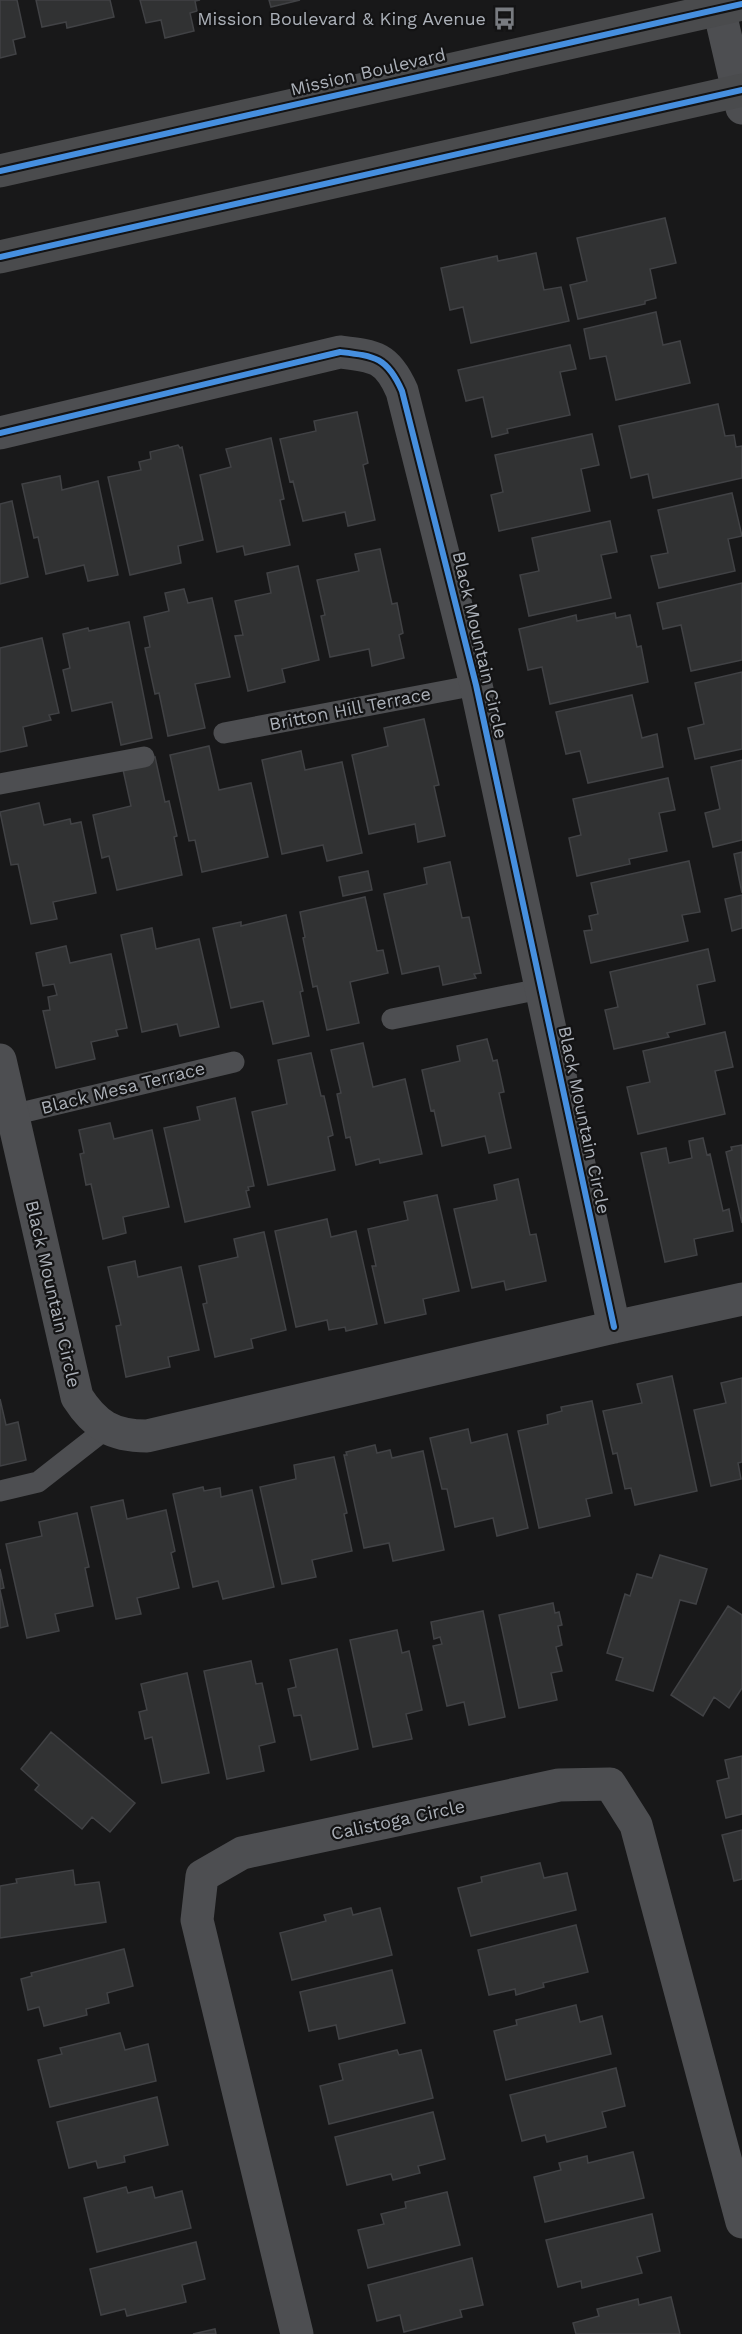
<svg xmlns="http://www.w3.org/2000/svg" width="742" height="2334" font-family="'Work Sans',sans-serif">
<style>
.building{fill:#313233;stroke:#414245;stroke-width:1.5}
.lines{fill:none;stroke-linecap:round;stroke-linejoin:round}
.lane{stroke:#4d4e51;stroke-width:21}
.street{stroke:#4d4e51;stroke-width:33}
.primary{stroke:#4a4b4d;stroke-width:33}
.cycleway-casing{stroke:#131314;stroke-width:10}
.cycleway{stroke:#468fdf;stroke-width:6}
.labels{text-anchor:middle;stroke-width:4.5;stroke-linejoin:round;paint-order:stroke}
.poi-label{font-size:18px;fill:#abb0b8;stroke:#131314;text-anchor:end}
.street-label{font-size:18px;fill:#abb0b8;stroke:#131314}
</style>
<rect width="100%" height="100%" fill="#181819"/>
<path class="building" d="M 0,0 L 17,0 L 25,37 L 13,40 L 16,54 L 0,58 Z
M 36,0 L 110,0 L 114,17 L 67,28 L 66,22 L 42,27 Z
M 140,0 L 200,0 L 195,1 L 197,11 L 190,13 L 194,31 L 165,38 L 161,20 L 146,23 Z
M 269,0 L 300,0 L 271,7 Z
M 665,218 L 676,263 L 650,269 L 656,298 L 645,301 L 645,304 L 578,319 L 570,285 L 587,281 L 577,238 Z
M 536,253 L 544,290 L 561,287 L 569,321 L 471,343 L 463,307 L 450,310 L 441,268 L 497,256 L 498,261 Z
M 656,312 L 663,345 L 680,341 L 690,383 L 616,400 L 606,356 L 590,359 L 584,329 Z
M 570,345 L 576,369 L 560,372 L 570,415 L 507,429 L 508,433 L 492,437 L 483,397 L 466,401 L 458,370 Z
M 718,404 L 725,436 L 734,435 L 736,447 L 742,446 L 742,478 L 653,498 L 648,474 L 631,478 L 619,426 Z
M 357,412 L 368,463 L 363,465 L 375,520 L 348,526 L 345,512 L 303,521 L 293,481 L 290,482 L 280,439 L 316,431 L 314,421 Z
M 592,434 L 599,465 L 581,469 L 590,511 L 499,531 L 491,495 L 503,492 L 495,455 Z
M 271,438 L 284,499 L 280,500 L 290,545 L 245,555 L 243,546 L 217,552 L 200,475 L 231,467 L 226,449 Z
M 178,445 L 180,448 L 182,447 L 203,540 L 178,546 L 181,563 L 130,575 L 108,477 L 141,470 L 139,462 L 151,459 L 150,452 Z
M 60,476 L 62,490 L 98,481 L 118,575 L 88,581 L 84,565 L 46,574 L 38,537 L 34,538 L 22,484 Z
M 732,493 L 742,536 L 728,539 L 735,571 L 659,588 L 651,556 L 668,553 L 658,510 Z
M 12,501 L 28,577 L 0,584 L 0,504 Z
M 610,521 L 617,552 L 601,555 L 611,598 L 529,616 L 520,575 L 539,571 L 532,538 Z
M 380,549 L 392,604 L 397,603 L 403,633 L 399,635 L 404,658 L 372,666 L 369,649 L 330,657 L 321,616 L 325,615 L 317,580 L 359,571 L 355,554 Z
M 298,566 L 319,660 L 282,669 L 285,682 L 248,691 L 235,636 L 243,635 L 235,601 L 271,593 L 267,573 Z
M 742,583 L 742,660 L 691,671 L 681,625 L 663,629 L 657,603 Z
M 184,589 L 188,603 L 212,598 L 230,677 L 195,684 L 205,728 L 168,736 L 159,693 L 155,694 L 145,648 L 150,647 L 144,617 L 169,611 L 165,593 Z
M 615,613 L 616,618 L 630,615 L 637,647 L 641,646 L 648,682 L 550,704 L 542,667 L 528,670 L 519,629 L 576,615 L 577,621 Z
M 129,622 L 152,738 L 121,745 L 112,702 L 72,711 L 63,670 L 70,668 L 63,634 L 88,628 L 89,631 Z
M 42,638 L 59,713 L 49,715 L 51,720 L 23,727 L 27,746 L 0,752 L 0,648 Z
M 742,672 L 742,749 L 695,759 L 688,728 L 704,724 L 695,683 Z
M 632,695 L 642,738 L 657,734 L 663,767 L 588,783 L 580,751 L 566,754 L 556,712 Z
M 424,719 L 439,785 L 434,786 L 445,836 L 418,842 L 415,824 L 369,834 L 352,755 L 388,746 L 384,728 Z
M 209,746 L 219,790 L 251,783 L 268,857 L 202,872 L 195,840 L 189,841 L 170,755 Z
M 301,751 L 305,770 L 342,762 L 362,853 L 327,861 L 323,845 L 282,854 L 262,760 Z
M 155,757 L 165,802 L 169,801 L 177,836 L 174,837 L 182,875 L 117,890 L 109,856 L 102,858 L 93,815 L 131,806 L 122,765 Z
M 742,760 L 742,840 L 713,847 L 705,813 L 720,809 L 711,767 Z
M 668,778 L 675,810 L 659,813 L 667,851 L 629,859 L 630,864 L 577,876 L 569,838 L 581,835 L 573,799 Z
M 39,803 L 44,825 L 70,819 L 71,824 L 81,822 L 96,893 L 53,902 L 57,919 L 31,924 L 18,864 L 11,865 L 0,812 Z
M 742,852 L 742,893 L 734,854 Z
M 689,861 L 700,912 L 682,915 L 688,941 L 591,963 L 584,931 L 592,930 L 589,916 L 598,914 L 591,883 Z
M 450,862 L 462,918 L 469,917 L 481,973 L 474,974 L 476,978 L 443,985 L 439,966 L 402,974 L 384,894 L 427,884 L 424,868 Z
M 368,871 L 372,890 L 343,896 L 339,877 Z
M 742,895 L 742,928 L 732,931 L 725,899 Z
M 365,897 L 377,951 L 383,950 L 388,973 L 350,982 L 359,1023 L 327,1030 L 317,986 L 313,987 L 303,938 L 305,937 L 300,912 Z
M 286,915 L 303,991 L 300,992 L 309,1036 L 273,1044 L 263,1001 L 231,1008 L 213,928 L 241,922 L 241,926 Z
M 152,928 L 156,949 L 199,939 L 219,1027 L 180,1036 L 177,1024 L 142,1032 L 121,935 Z
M 66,946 L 70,963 L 111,954 L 127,1028 L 116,1030 L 118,1036 L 91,1042 L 95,1059 L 56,1068 L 43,1011 L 50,1010 L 48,997 L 57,995 L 54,984 L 43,986 L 36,953 Z
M 708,949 L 715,981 L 697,985 L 705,1024 L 667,1033 L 669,1037 L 614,1049 L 605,1010 L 618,1007 L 610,972 Z
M 725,1032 L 733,1067 L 715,1071 L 725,1114 L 638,1134 L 627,1087 L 650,1082 L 643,1051 Z
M 487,1039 L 493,1061 L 497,1060 L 504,1092 L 499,1093 L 511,1148 L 489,1153 L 485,1136 L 442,1146 L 434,1110 L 431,1111 L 422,1070 L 460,1061 L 457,1046 Z
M 363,1043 L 373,1087 L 405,1079 L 422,1154 L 380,1163 L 379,1159 L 356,1165 L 350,1137 L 346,1138 L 337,1094 L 341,1093 L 331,1050 Z
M 311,1053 L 321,1096 L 324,1096 L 333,1135 L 328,1137 L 335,1170 L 268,1185 L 252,1112 L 287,1104 L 278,1060 Z
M 235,1098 L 254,1186 L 248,1187 L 249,1190 L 246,1191 L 250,1207 L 185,1222 L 164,1128 L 200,1120 L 197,1107 Z
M 110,1123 L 114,1139 L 152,1130 L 169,1207 L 123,1217 L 126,1233 L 103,1239 L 91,1184 L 86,1185 L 80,1154 L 84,1153 L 79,1130 Z
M 703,1138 L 707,1155 L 710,1154 L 723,1211 L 729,1209 L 733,1231 L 694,1239 L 697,1255 L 665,1262 L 641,1153 L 666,1148 L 669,1163 L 692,1158 L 689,1141 Z
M 742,1145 L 742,1223 L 726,1152 L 732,1150 L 731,1147 Z
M 518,1179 L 530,1235 L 536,1234 L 546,1281 L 506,1290 L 504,1281 L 472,1288 L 454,1209 L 497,1200 L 494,1185 Z
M 437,1195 L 459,1291 L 423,1299 L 426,1314 L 385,1323 L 372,1266 L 376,1266 L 368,1229 L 408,1220 L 404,1202 Z
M 327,1219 L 331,1237 L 356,1231 L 377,1324 L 346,1331 L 345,1327 L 329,1330 L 327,1320 L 296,1327 L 275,1231 Z
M 264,1232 L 286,1330 L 251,1339 L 253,1348 L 215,1357 L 203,1304 L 207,1303 L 199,1266 L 238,1257 L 234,1239 Z
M 135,1261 L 138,1277 L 181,1267 L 199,1350 L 168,1357 L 170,1367 L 126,1377 L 116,1326 L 121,1325 L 108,1267 Z
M 672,1376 L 697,1491 L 635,1505 L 631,1488 L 625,1489 L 617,1453 L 613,1454 L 603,1411 L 642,1403 L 637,1384 Z
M 742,1378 L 742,1462 L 738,1463 L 741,1479 L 711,1486 L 694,1410 L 726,1403 L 721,1383 Z
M 0,1399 L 6,1425 L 18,1422 L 26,1460 L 0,1466 Z
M 592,1401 L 612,1493 L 586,1499 L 590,1516 L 539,1528 L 518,1431 L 548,1424 L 547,1415 L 562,1411 L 561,1407 Z
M 468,1429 L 471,1443 L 507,1434 L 528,1528 L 497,1536 L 493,1518 L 455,1527 L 447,1489 L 442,1489 L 430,1438 Z
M 375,1445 L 377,1453 L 390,1450 L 392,1458 L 423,1451 L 444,1550 L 393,1561 L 389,1543 L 364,1548 L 344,1455 L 347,1455 L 346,1452 Z
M 334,1457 L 347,1513 L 344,1514 L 352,1551 L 312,1560 L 316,1577 L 282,1584 L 260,1487 L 296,1479 L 294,1465 Z
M 203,1487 L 204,1491 L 220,1488 L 221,1497 L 252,1490 L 274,1587 L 223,1599 L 218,1581 L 193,1587 L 173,1494 Z
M 123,1500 L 127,1519 L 166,1510 L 175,1551 L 171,1553 L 179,1588 L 137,1598 L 141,1614 L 116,1619 L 91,1507 Z
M 77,1513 L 89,1567 L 85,1568 L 93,1606 L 55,1614 L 59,1631 L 27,1638 L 6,1544 L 42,1536 L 39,1522 Z
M 660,1555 L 707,1569 L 696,1604 L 680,1600 L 653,1691 L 616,1680 L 623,1658 L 607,1653 L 625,1594 L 630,1596 L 637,1574 L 652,1578 Z
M 0,1569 L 4,1588 L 0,1589 Z
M 0,1590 L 8,1626 L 0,1628 Z
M 553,1603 L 555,1613 L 559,1612 L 562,1625 L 558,1626 L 562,1645 L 556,1647 L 562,1671 L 551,1673 L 557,1700 L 519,1708 L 499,1615 Z
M 728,1606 L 742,1615 L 742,1688 L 729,1708 L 714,1697 L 703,1716 L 671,1695 Z
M 483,1611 L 505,1717 L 469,1725 L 464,1702 L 447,1706 L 433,1646 L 442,1644 L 440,1637 L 434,1639 L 431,1622 Z
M 397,1630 L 402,1653 L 409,1651 L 422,1710 L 406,1714 L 412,1739 L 373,1747 L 350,1640 Z
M 337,1649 L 358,1749 L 311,1760 L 301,1715 L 294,1716 L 288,1689 L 296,1687 L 290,1660 Z
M 251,1661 L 256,1684 L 262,1683 L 275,1742 L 259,1746 L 264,1771 L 227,1779 L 204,1671 Z
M 187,1673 L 209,1773 L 162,1783 L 152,1737 L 145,1739 L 139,1712 L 147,1710 L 141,1684 Z
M 51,1732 L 135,1803 L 110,1832 L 92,1817 L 82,1829 L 35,1790 L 39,1785 L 21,1769 Z
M 742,1756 L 742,1814 L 726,1818 L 717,1781 L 729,1778 L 725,1760 Z
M 742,1830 L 742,1879 L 734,1881 L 722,1835 Z
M 540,1863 L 544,1878 L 567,1873 L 576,1910 L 471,1936 L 458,1888 L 482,1882 L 481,1877 Z
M 73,1870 L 75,1885 L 99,1882 L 106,1922 L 0,1938 L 0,1886 L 17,1883 L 16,1879 Z
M 351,1908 L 353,1915 L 380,1908 L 392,1955 L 292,1980 L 280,1933 L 326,1921 L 324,1915 Z
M 576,1925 L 588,1972 L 543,1983 L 544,1987 L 516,1995 L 515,1989 L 489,1995 L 478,1950 Z
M 124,1949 L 133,1986 L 107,1993 L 109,2003 L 86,2009 L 87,2015 L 44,2026 L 39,2007 L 28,2010 L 21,1979 L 32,1976 L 31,1973 Z
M 392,1970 L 405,2023 L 339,2039 L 336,2025 L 309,2031 L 300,1992 Z
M 576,2005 L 580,2022 L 602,2016 L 611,2054 L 506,2080 L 494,2031 L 517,2025 L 516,2020 Z
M 120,2033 L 125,2050 L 148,2044 L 156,2081 L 50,2107 L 38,2060 L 62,2054 L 60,2048 Z
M 397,2050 L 399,2055 L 421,2050 L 433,2098 L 329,2124 L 320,2086 L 343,2080 L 339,2064 Z
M 616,2068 L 625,2106 L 602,2112 L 606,2127 L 547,2142 L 545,2135 L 522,2141 L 510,2095 Z
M 157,2097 L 168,2145 L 124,2156 L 125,2162 L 98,2168 L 96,2161 L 69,2168 L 57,2122 Z
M 433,2112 L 445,2159 L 418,2166 L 420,2173 L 393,2180 L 391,2174 L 347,2185 L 335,2137 Z
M 633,2152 L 644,2198 L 545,2222 L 534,2177 L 561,2170 L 559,2163 L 587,2156 L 588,2163 Z
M 126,2187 L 128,2193 L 152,2187 L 155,2198 L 182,2191 L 191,2228 L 97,2252 L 84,2198 Z
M 447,2192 L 460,2245 L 368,2268 L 358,2230 L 384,2224 L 381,2214 L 406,2208 L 405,2202 Z
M 652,2214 L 660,2251 L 637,2257 L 642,2273 L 582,2288 L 581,2281 L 558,2287 L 546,2240 Z
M 196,2242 L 205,2279 L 182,2285 L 186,2302 L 127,2316 L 125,2309 L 101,2315 L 90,2269 Z
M 472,2258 L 483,2305 L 460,2310 L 462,2317 L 404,2332 L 400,2315 L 377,2321 L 368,2285 Z
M 671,2297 L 680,2334 L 576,2334 L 573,2323 L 599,2316 L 597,2309 L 638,2299 L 639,2305 Z
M 215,2329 L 216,2334 L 193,2334 Z"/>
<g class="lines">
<path class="lane" d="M 224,733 L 476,685
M 0,784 L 144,757
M 392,1019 L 540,989
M 12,1115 L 234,1062
M 0,1491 L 38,1482 L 107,1428"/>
<path class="street" d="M 717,0 L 742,108
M 0,433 L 340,352 C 375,356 387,357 402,391 L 476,685 L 614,1327
M 0,1060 L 77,1397 C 95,1425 112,1436 147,1436 L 614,1327 L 742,1299
M 297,2334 L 197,1920 L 202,1876 L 242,1853 L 559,1785 L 610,1784 L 636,1825 L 742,2222"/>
<path class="primary" d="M 0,171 L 742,4
M 0,257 L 742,90"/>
<defs>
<path id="cycleway" d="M 0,171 L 742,4
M 0,257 L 742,90
M 0,433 L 340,352 C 375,356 387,357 402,391 L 476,685 L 614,1327"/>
</defs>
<use href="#cycleway" class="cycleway-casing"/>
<use href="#cycleway" class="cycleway"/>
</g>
<defs>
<symbol id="bus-bare" viewBox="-9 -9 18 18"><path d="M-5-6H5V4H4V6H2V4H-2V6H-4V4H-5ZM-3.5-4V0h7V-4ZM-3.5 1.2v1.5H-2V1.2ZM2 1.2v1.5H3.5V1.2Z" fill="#787b80" stroke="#131314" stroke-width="2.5" paint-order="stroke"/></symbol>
</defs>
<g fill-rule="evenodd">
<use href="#bus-bare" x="488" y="2" width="33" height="33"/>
</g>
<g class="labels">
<g class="poi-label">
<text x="486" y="25">Mission Boulevard &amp; King Avenue</text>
</g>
<g class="street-label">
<text transform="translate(368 72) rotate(-13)" y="6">Mission Boulevard</text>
<text transform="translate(480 645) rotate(77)" y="6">Black Mountain Circle</text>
<text transform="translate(350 709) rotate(-11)" y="6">Britton Hill Terrace</text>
<text transform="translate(123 1088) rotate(-14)" y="6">Black Mesa Terrace</text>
<text transform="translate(584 1120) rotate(78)" y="6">Black Mountain Circle</text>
<text transform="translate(53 1294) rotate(77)" y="6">Black Mountain Circle</text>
<text transform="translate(398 1820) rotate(-12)" y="6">Calistoga Circle</text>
</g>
</g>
</svg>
